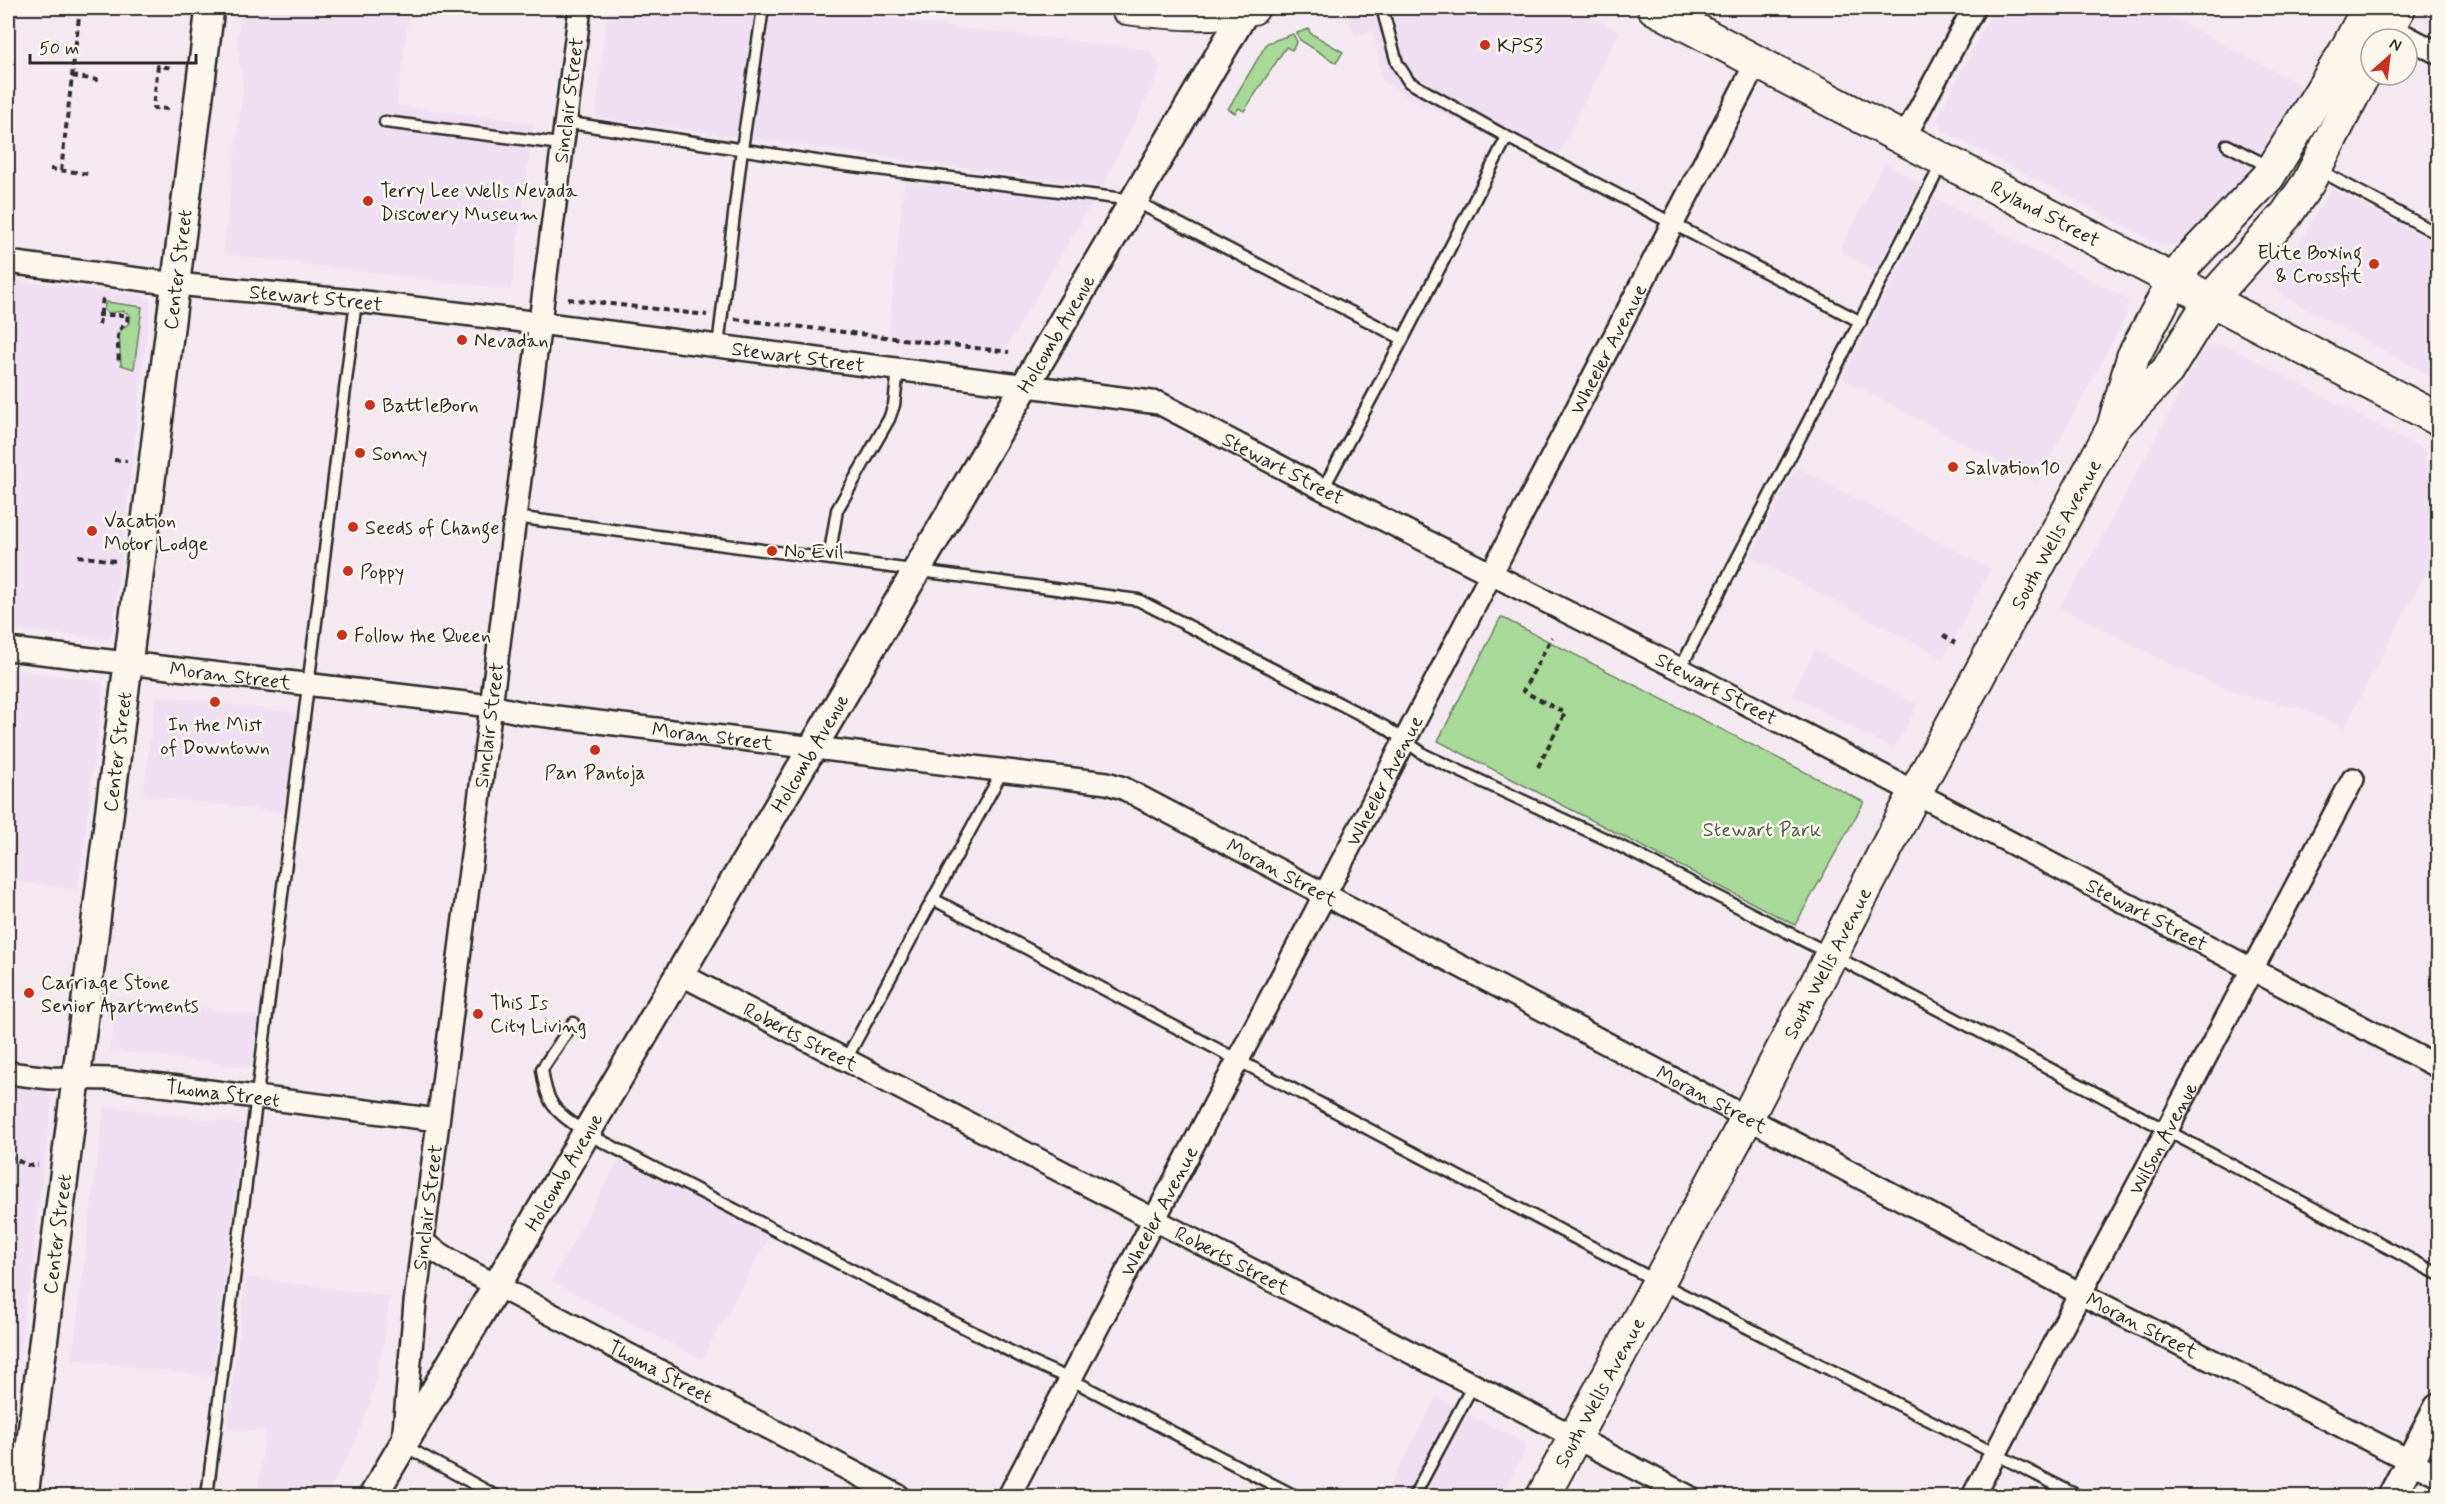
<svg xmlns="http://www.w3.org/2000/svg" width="2446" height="1504" font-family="Mynerve,sans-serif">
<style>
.built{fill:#f0dff2}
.green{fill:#a8d999;stroke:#6a8262;stroke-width:1.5}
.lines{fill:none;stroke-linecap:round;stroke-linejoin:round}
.service-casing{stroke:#2b2b2b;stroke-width:15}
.minor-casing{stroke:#2b2b2b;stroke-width:26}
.tertiary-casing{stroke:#2b2b2b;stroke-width:32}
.secondary-casing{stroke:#2b2b2b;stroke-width:36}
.path{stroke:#2b2b2b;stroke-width:4;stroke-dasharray:6 4.5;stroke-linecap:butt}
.service{stroke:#fbf7ec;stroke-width:10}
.minor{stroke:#fbf7ec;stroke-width:21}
.tertiary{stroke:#fbf7ec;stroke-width:27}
.secondary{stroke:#fbf7ec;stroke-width:32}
.poi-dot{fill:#c8321e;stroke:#fbf7ec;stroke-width:2}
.labels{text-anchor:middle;stroke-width:5;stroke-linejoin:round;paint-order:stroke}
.poi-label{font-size:20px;fill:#2b2b2b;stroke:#fbf7ec;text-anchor:start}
.street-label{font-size:20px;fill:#2b2b2b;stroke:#fbf7ec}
.park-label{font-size:20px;fill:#4a5646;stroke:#fbf7ec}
</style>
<rect width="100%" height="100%" fill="#f4e9f0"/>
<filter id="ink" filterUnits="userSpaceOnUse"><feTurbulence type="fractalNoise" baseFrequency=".0167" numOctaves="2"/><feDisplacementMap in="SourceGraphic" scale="12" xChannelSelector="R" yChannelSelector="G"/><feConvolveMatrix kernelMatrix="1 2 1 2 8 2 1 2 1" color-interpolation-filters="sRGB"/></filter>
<g filter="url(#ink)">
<path class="built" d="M 241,8 L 410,8 L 397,105 L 534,123 L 511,290 L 223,254 L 243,88 L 237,41 Z
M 608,8 L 824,8 L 935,25 L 1150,50 L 1160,65 L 1158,75 L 1102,187 L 595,117 Z
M 1374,8 L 1572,8 L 1620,31 L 1559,154 L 1495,123 L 1488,136 L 1412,99 L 1382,81 L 1373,31 L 1354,36 L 1348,15 Z
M 1994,8 L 2154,8 L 2305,87 L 2268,160 L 2197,231 L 2175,244 L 2165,247 L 1943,131 L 1938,123 L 1938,116 Z
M 1884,163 L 1921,183 L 1876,271 L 1839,251 Z
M 904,182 L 1093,202 L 1002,354 L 888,339 Z
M 2331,188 L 2438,244 L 2438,380 L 2281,295 L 2276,285 L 2280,275 Z
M 1935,198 L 2122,296 L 2128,302 L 2126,317 L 2037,482 L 1842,379 Z
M 8,279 L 144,296 L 151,300 L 112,635 L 107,639 L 8,629 Z
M 2221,345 L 2232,348 L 2425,450 L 2426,460 L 2438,467 L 2438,550 L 2344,728 L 2299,708 L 2241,695 L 2177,668 L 2059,607 L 2096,549 L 2200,354 L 2208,346 Z
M 1796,467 L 1991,569 L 1943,658 L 1750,557 Z
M 1815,650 L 1918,705 L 1896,745 L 1891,748 L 1791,695 Z
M 8,669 L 100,681 L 104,685 L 78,890 L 8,880 Z
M 156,695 L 297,713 L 284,813 L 143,795 Z
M 117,997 L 258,1016 L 252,1068 L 110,1050 Z
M 8,1082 L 41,1086 L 52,1094 L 52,1103 L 33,1251 L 35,1256 L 31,1287 L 27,1295 L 8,1439 Z
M 104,1106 L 244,1124 L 212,1377 L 72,1359 Z
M 619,1159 L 770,1236 L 702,1360 L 551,1281 Z
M 246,1277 L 390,1296 L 384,1342 L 370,1404 L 351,1451 L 326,1496 L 257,1496 L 265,1432 L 227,1429 Z
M 1436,1397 L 1528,1445 L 1501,1496 L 1384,1496 Z"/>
<path class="green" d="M 1309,29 L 1310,33 L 1343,52 L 1336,63 L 1300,40 L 1297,33 Z
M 1293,34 L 1297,42 L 1292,50 L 1286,47 L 1244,111 L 1239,108 L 1235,113 L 1228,109 L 1267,43 Z
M 106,302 L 142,307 L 134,369 L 121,365 L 119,332 L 130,322 L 131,316 L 124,311 L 107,313 L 104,309 Z
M 1501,617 L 1864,802 L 1795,925 L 1438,741 Z"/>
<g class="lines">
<defs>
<path id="service" d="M 1382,8 L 1397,63 L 1409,82 L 1507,137 L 1861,322
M 385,122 L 561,144
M 564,122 L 836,164 L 1133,200 L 1403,339 L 1507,137
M 2227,145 L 2270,167
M 2317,169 L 2438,234
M 718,346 L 742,149 L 763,8
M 1323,489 L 1403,339
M 515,517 L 1138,600 L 1385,727 L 1425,755 L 1612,842 L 1937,1009 L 2438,1274
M 829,558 L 837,510 L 889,419 L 894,405 L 898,369
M 1680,669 L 1942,163
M 933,899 L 1660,1283 L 2078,1496
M 573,1023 L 542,1069 C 547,1108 556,1111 586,1133 L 1029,1361 L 1070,1379 L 1295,1496
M 845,1061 L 1003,770
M 403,1445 L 496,1496
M 207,1496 L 356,301
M 1414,1496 L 1473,1385"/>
<g id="minor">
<path d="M 2387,14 L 2388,27 L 2438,53"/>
<path d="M 1904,138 L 1974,8"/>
<path id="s1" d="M 8,262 L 176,284 L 356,301 L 539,323 L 1159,403 L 1323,489 L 1680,669 L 2438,1067"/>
<path id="s2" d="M 8,649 L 491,706 L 523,713 L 1107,783 L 1123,788 L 2079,1293 L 2438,1475"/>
<path id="s3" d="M 680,974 L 1688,1496"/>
<path id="s4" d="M 8,1073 L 50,1078 L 114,1079 L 438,1120"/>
<path id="s5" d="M 423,1243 L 463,1268 L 899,1496"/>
<path id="s6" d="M 403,1442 L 415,1303 L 580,8"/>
<path id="s7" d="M 1009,1496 L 1334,877 L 1757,61"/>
<path id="s8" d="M 1973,1496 L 2353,779"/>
</g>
<g id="tertiary">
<path id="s9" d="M 24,1496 L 210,8"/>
<path id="s10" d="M 373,1496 L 1247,8"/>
<path d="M 2392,1496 L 2438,1408"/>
</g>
<g id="secondary">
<path d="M 1127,8 C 1169,13 1211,17 1253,8"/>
<path id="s11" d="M 1654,8 L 2438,419"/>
<path d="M 2382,39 L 2399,8"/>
<path d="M 2116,425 L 2167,371 L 2211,299 L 2286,215 L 2308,183 L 2371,60"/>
<path id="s12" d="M 1543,1496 L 1737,1137 L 1915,793 L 2113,428 L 2133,357 L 2174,280 L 2189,260 L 2268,177 L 2345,52 L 2368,8"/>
</g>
</defs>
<use href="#service" class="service-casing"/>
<use href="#minor" class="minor-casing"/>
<use href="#tertiary" class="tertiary-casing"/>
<use href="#secondary" class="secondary-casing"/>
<path class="path" d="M 72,76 L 103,81
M 168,109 L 153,108 L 158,66 L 173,68
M 8,164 L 15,165
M 50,169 L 90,174
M 61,171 L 80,8
M 568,299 L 707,315
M 97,315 L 128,315 L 127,321 C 111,336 121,346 118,365
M 735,319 L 1009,352
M 99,325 L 103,298
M 114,460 L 127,461
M 78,556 L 115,561
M 1943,635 L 1955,643
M 1538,767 L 1565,713 L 1523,691 L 1552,637
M 8,1156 L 27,1165 L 38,1165"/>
<use href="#service" class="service"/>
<use href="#minor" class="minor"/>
<use href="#tertiary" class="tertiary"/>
<use href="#secondary" class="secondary"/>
</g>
</g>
<g class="poi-dot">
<circle cx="1485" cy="45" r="6"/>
<circle cx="368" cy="201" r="6"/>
<circle cx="2374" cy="264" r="6"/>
<circle cx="462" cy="340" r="6"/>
<circle cx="370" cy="405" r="6"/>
<circle cx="360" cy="453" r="6"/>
<circle cx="1953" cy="467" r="6"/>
<circle cx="353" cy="527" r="6"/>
<circle cx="92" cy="531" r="6"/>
<circle cx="772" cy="551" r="6"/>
<circle cx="348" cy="571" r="6"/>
<circle cx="342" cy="635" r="6"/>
<circle cx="215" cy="702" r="6"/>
<circle cx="595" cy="750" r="6"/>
<circle cx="29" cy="993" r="6"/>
<circle cx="478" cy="1014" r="6"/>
</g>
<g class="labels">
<g class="poi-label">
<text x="1497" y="52">KPS3</text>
<text x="380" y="197">Terry Lee Wells Nevada<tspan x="380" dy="23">Discovery Museum</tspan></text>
<text x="2362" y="259" text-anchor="end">Elite Boxing<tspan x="2362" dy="23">&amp; Crossfit</tspan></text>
<text x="474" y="347">Nevadan</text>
<text x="382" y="412">BattleBorn</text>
<text x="372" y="460">Sonny</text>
<text x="1965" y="474">Salvation10</text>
<text x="104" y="527">Vacation<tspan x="104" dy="23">Motor Lodge</tspan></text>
<text x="365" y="534">Seeds of Change</text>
<text x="784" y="558">No Evil</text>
<text x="360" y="578">Poppy</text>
<text x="354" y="642">Follow the Queen</text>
<text x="215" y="731" text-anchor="middle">In the Mist<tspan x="215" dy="23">of Downtown</tspan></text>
<text x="595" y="779" text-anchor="middle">Pan Pantoja</text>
<text x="41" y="989">Carriage Stone<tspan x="41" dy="23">Senior Apartments</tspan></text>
<text x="490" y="1009">This Is<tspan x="490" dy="23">City Living</tspan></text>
</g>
<g class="street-label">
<text dy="7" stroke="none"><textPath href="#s6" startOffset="1352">Sinclair Street</textPath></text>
<text dy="7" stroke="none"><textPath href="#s11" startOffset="442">Ryland Street</textPath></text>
<text dy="7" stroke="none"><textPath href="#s9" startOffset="1236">Center Street</textPath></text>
<text dy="7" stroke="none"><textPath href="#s1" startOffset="310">Stewart Street</textPath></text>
<text dy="7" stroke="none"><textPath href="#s10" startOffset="1348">Holcomb Avenue</textPath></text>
<text dy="7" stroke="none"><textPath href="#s7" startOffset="1294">Wheeler Avenue</textPath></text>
<text dy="7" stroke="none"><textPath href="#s1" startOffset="796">Stewart Street</textPath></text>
<text dy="7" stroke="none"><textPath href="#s1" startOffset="1300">Stewart Street</textPath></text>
<text dy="7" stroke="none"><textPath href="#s12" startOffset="1090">South Wells Avenue</textPath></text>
<text dy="7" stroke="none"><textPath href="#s2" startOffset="224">Moran Street</textPath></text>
<text dy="7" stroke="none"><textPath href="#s1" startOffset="1786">Stewart Street</textPath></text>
<text dy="7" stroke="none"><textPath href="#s6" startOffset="722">Sinclair Street</textPath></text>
<text dy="7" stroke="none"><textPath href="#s2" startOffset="710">Moran Street</textPath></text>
<text dy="7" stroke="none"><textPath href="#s9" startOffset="750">Center Street</textPath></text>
<text dy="7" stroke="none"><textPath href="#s10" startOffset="862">Holcomb Avenue</textPath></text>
<text dy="7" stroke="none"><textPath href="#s7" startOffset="808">Wheeler Avenue</textPath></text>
<text dy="7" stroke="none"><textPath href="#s2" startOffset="1304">Moran Street</textPath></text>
<text dy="7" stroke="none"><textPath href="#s1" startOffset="2272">Stewart Street</textPath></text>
<text dy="7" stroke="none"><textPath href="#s12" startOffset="604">South Wells Avenue</textPath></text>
<text dy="7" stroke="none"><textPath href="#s3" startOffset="136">Roberts Street</textPath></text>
<text dy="7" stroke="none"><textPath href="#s4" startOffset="216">Thoma Street</textPath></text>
<text dy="7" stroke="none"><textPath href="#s2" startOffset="1790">Moran Street</textPath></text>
<text dy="7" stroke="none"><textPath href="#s8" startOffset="405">Wilson Avenue</textPath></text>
<text dy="7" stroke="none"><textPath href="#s10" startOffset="376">Holcomb Avenue</textPath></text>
<text dy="7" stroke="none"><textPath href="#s6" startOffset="236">Sinclair Street</textPath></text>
<text dy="7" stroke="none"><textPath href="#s7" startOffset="322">Wheeler Avenue</textPath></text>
<text dy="7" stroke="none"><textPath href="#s9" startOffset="264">Center Street</textPath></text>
<text dy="7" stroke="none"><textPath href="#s3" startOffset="622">Roberts Street</textPath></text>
<text dy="7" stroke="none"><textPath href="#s2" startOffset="2276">Moran Street</textPath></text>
<text dy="7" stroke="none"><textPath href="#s5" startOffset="270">Thoma Street</textPath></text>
<text dy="7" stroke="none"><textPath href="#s12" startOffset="118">South Wells Avenue</textPath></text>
</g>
<g class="park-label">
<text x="1762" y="836">Stewart Park</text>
</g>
</g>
<rect width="2446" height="1504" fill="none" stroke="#fbf7ec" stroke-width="30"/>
<rect x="15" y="15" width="2416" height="1474" fill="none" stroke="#2b2b2b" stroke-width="2" filter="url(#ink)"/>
<g transform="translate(2389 57) rotate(28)"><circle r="28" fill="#fbf7ec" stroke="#a8a59f" stroke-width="1.5"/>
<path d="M0-4.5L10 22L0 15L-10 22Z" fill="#c8321e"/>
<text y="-9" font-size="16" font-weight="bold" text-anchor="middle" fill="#2b2b2b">N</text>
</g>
<path d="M30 54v9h166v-9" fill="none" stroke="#2b2b2b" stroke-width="3"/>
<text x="39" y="54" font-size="18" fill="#2b2b2b" stroke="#fbf7ec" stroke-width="4.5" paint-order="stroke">50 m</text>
</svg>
